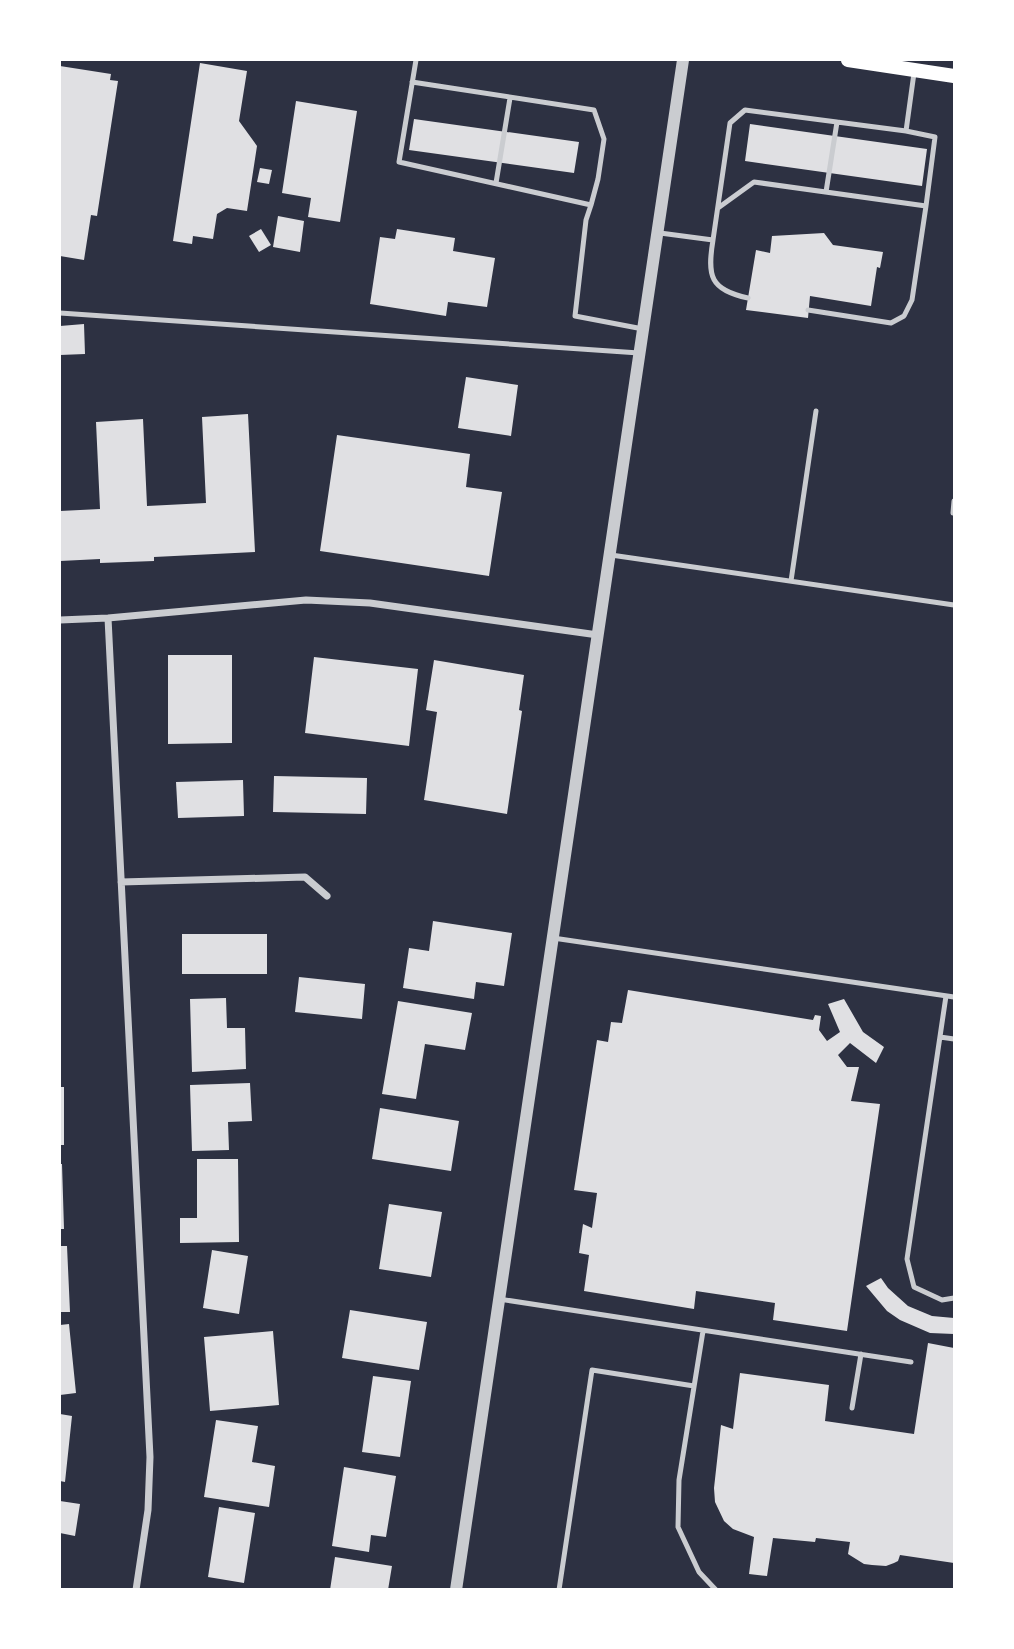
<svg xmlns="http://www.w3.org/2000/svg" width="1014" height="1649" font-family="'Roboto Serif',serif">
<style>
.building{fill:#e0e0e3}
.lines{fill:none;stroke-linecap:round;stroke-linejoin:round}
.service{stroke:#caccd0;stroke-width:5}
.minor{stroke:#caccd0;stroke-width:7}
.tertiary{stroke:#caccd0;stroke-width:12}
.secondary{stroke:#fff;stroke-width:14}
</style>
<rect width="100%" height="100%" fill="#2d3142"/>
<path class="building" d="M 200,63 L 247,71 L 239,121 L 257,146 L 247,211 L 227,208 L 217,214 L 213,239 L 193,236 L 192,244 L 173,241 Z
M 60,66 L 111,74 L 110,80 L 118,81 L 97,216 L 91,215 L 84,260 L 60,256 Z
M 296,101 L 357,111 L 340,222 L 308,217 L 311,198 L 282,193 Z
M 414,119 L 579,142 L 574,173 L 409,150 Z
M 750,124 L 927,149 L 922,186 L 745,161 Z
M 260,168 L 272,170 L 269,184 L 257,182 Z
M 278,216 L 304,221 L 300,252 L 273,247 Z
M 261,229 L 271,245 L 259,252 L 249,236 Z
M 397,229 L 455,238 L 453,251 L 495,258 L 487,307 L 448,302 L 446,316 L 370,304 L 380,237 L 395,239 Z
M 824,233 L 833,245 L 883,252 L 880,268 L 877,267 L 871,306 L 810,296 L 808,318 L 746,310 L 756,250 L 770,253 L 772,236 Z
M 84,324 L 85,354 L 60,355 L 60,326 Z
M 466,377 L 518,385 L 511,436 L 458,428 Z
M 248,414 L 255,552 L 154,557 L 154,561 L 100,563 L 100,559 L 60,561 L 60,511 L 100,509 L 96,422 L 143,419 L 147,506 L 206,503 L 202,417 Z
M 337,435 L 470,454 L 466,487 L 502,492 L 489,576 L 320,551 Z
M 168,655 L 232,655 L 232,743 L 168,744 Z
M 314,657 L 418,669 L 409,746 L 305,733 Z
M 434,660 L 524,675 L 519,710 L 522,711 L 507,814 L 424,800 L 437,712 L 426,710 Z
M 274,776 L 367,778 L 366,814 L 273,812 Z
M 243,780 L 244,816 L 178,818 L 176,782 Z
M 433,921 L 512,933 L 504,986 L 476,982 L 474,999 L 403,988 L 409,948 L 429,951 Z
M 182,934 L 267,934 L 267,974 L 182,974 Z
M 299,977 L 365,984 L 362,1019 L 295,1012 Z
M 628,990 L 813,1020 L 815,1015 L 821,1016 L 819,1030 L 827,1041 L 840,1032 L 828,1004 L 844,999 L 863,1032 L 884,1047 L 876,1063 L 850,1043 L 838,1055 L 847,1067 L 859,1067 L 851,1101 L 880,1104 L 847,1331 L 773,1320 L 775,1303 L 696,1291 L 694,1309 L 584,1291 L 589,1255 L 579,1253 L 583,1224 L 592,1228 L 597,1193 L 574,1190 L 597,1040 L 608,1042 L 611,1022 L 622,1023 Z
M 226,998 L 227,1028 L 245,1028 L 246,1069 L 192,1072 L 190,999 Z
M 398,1001 L 472,1013 L 465,1050 L 425,1044 L 416,1099 L 382,1094 Z
M 250,1083 L 252,1121 L 228,1122 L 229,1150 L 192,1151 L 190,1085 Z
M 60,1087 L 64,1087 L 64,1145 L 60,1145 Z
M 380,1108 L 459,1121 L 451,1171 L 372,1159 Z
M 197,1159 L 238,1159 L 239,1242 L 180,1243 L 180,1218 L 197,1218 Z
M 60,1164 L 62,1164 L 64,1229 L 60,1229 Z
M 389,1204 L 442,1212 L 431,1277 L 379,1269 Z
M 60,1246 L 67,1246 L 70,1312 L 60,1312 Z
M 212,1250 L 248,1256 L 239,1314 L 203,1308 Z
M 881,1278 L 888,1288 L 908,1306 L 932,1316 L 954,1318 L 954,1334 L 930,1333 L 900,1320 L 887,1311 L 866,1286 Z
M 350,1310 L 427,1322 L 419,1370 L 342,1358 Z
M 69,1324 L 76,1393 L 60,1395 L 60,1325 Z
M 273,1331 L 279,1405 L 210,1411 L 204,1337 Z
M 928,1343 L 954,1348 L 954,1563 L 900,1555 L 898,1561 L 894,1563 L 886,1566 L 872,1565 L 864,1564 L 848,1554 L 850,1542 L 816,1538 L 815,1542 L 773,1538 L 767,1576 L 749,1574 L 754,1537 L 733,1529 L 724,1521 L 715,1502 L 714,1488 L 721,1425 L 733,1429 L 740,1373 L 829,1385 L 825,1421 L 914,1434 Z
M 373,1376 L 411,1381 L 400,1457 L 362,1452 Z
M 60,1414 L 72,1416 L 65,1482 L 60,1481 Z
M 216,1420 L 258,1426 L 252,1462 L 275,1466 L 269,1507 L 204,1497 Z
M 344,1467 L 396,1476 L 386,1537 L 371,1535 L 369,1552 L 332,1546 Z
M 60,1501 L 80,1504 L 75,1536 L 60,1533 Z
M 219,1507 L 255,1513 L 244,1583 L 208,1577 Z
M 335,1557 L 392,1566 L 388,1590 L 330,1590 Z"/>
<g class="lines">
<path class="service" d="M 416,60 L 399,162 L 591,205 L 586,220 L 575,316 L 643,329
M 412,82 L 594,110 L 604,139 L 598,179 L 591,205
M 496,183 L 510,98
M 826,192 L 837,122
M 718,208 L 754,182 L 926,206 L 935,137 L 906,131
M 660,233 L 713,240 L 730,123 L 745,110 L 906,131 L 914,73
M 713,240 C 707,276 710,290 748,298
M 808,310 L 891,323 L 904,316 L 912,300 L 926,206
M 60,313 L 639,353
M 953,513 L 954,501
M 611,555 L 954,605
M 791,581 L 816,411
M 553,938 L 954,997
M 946,996 L 907,1259 L 914,1287 L 942,1300 L 954,1298
M 940,1037 L 954,1039
M 499,1299 L 911,1362
M 703,1331 L 679,1480 L 678,1527 L 699,1572 L 716,1590
M 852,1408 L 861,1354
M 559,1590 L 592,1370 L 694,1386"/>
<path class="minor" d="M 108,618 L 150,1457 L 148,1510 L 136,1590
M 60,620 L 108,618 L 306,600 L 370,603 L 598,635
M 121,882 L 305,877 L 327,896"/>
<path class="tertiary" d="M 456,1590 L 683,60"/>
<path class="secondary" d="M 848,60 L 954,76"/>
</g>
<rect width="1014" height="1649" fill="none" stroke="#ffffff" stroke-width="122"/>
</svg>
